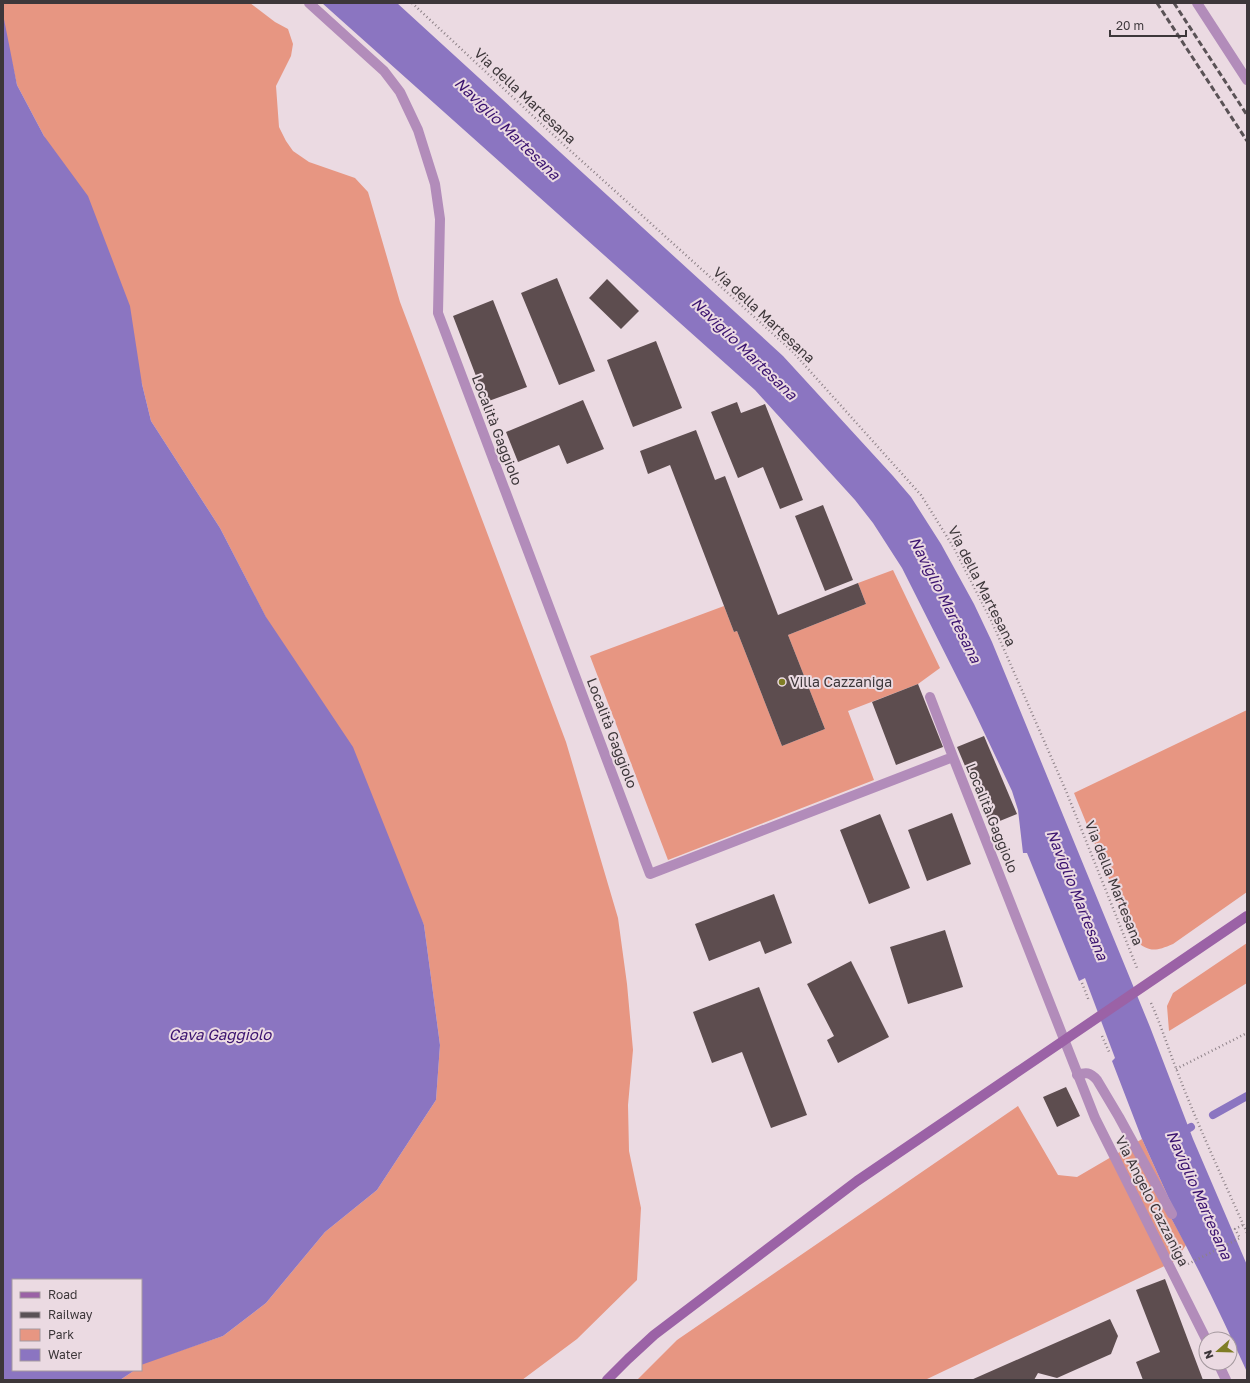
<svg xmlns="http://www.w3.org/2000/svg" width="1250" height="1383" font-family="'Golos Text',sans-serif">
<style>
.green{fill:#e79682}
.water{fill:#8b75c1}
.lines{fill:none;stroke-linecap:round;stroke-linejoin:round}
.stream{stroke:#8b75c1;stroke-width:8}
.building{fill:#5d4d4f}
.path{stroke:#8e8288;stroke-width:2.5;stroke-dasharray:1 3;stroke-linecap:butt}
.lane{stroke:#b28cba;stroke-width:10}
.street{stroke:#b28cba;stroke-width:10}
.secondary{stroke:#9b62a6;stroke-width:10}
.rail{stroke:#5a5256;stroke-width:3;stroke-dasharray:6 3;stroke-linecap:butt}
.poi-dot{fill:#7f7d25;stroke:#ebdae2;stroke-width:1.5}
.labels{text-anchor:middle;stroke-width:4;stroke-linejoin:round;paint-order:stroke}
.street-label{font-size:14px;fill:#3d373a;stroke:#ebdae2}
.poi-label{font-size:14px;fill:#3d373a;stroke:#ebdae2;text-anchor:start}
.water-label{font-size:15px;font-style:italic;fill:#3a126f;stroke:#ebdae2}
</style>
<rect width="100%" height="100%" fill="#ebdae2"/>
<path class="green" d="M 3,3 L 250,3 L 275,22 L 288,29 L 293,44 L 291,56 L 276,86 L 279,127 L 286,141 L 293,151 L 309,162 L 355,178 L 368,192 L 400,302 L 566,742 L 618,918 L 627,984 L 633,1050 L 628,1105 L 629,1151 L 641,1208 L 637,1280 L 577,1339 L 522,1380 L 120,1380 L 135,1370 L 141,1370 L 141,1365 L 144,1363 L 223,1336 L 266,1303 L 325,1232 L 377,1190 L 436,1100 L 440,1045 L 424,925 L 220,528 L 151,421 L 142,384 L 44,136 L 17,85 L 6,36 L 3,14 Z
M 893,570 L 940,668 L 918,684 L 848,711 L 874,780 L 668,860 L 590,656 L 724,606 L 734,632 L 737,631 L 782,746 L 825,729 L 788,635 L 866,604 L 858,583 Z
M 1247,710 L 1247,892 L 1173,944 C 1154,952 1150,952 1134,940 L 1074,793 Z
M 1247,943 L 1247,983 L 1169,1031 L 1167,1006 L 1173,993 Z
M 1018,1106 L 1058,1175 L 1077,1177 L 1142,1139 L 1175,1212 L 1170,1216 L 1186,1245 L 1175,1261 L 925,1380 L 637,1380 L 677,1340 Z"/>
<path class="water" d="M 322,3 L 397,3 L 783,356 L 893,476 L 911,497 L 941,544 L 974,604 L 992,642 L 1150,1027 L 1193,1139 L 1247,1265 L 1247,1372 C 1223,1319 1198,1267 1170,1216 L 1175,1212 L 1142,1139 L 1112,1061 L 1115,1058 L 1085,978 L 1079,981 L 1027,853 L 1023,853 L 1018,810 L 1012,791 L 973,709 L 902,568 L 873,523 L 855,500 L 755,390 Z
M 3,14 L 17,85 L 44,136 L 88,196 L 130,306 L 142,384 L 151,421 L 220,528 L 266,617 L 353,747 L 424,925 L 440,1045 L 436,1100 L 377,1190 L 325,1232 L 266,1303 L 223,1336 L 141,1365 L 141,1280 L 13,1280 L 13,1370 L 135,1370 L 120,1380 L 3,1380 Z"/>
<g class="lines">
<path class="stream" d="M 1213,1115 L 1247,1096
M 1179,1134 L 1191,1127"/>
</g>
<path class="building" d="M 557,278 L 595,371 L 559,385 L 521,293 Z
M 607,279 L 639,311 L 621,329 L 589,298 Z
M 493,300 L 527,387 L 486,402 L 453,316 Z
M 656,341 L 682,408 L 633,427 L 607,360 Z
M 583,400 L 604,449 L 567,464 L 559,445 L 518,462 L 506,432 Z
M 737,402 L 741,413 L 765,404 L 803,500 L 780,509 L 763,467 L 738,478 L 711,412 Z
M 696,430 L 715,480 L 725,476 L 778,615 L 858,583 L 866,604 L 788,635 L 825,729 L 782,746 L 737,631 L 734,632 L 670,465 L 648,474 L 640,451 Z
M 823,505 L 853,580 L 825,591 L 795,516 Z
M 918,684 L 943,747 L 896,765 L 872,702 Z
M 984,736 L 1017,814 L 990,825 L 957,747 Z
M 952,813 L 971,864 L 927,881 L 908,830 Z
M 880,814 L 910,888 L 869,904 L 840,830 Z
M 774,894 L 792,943 L 765,954 L 760,941 L 709,961 L 695,924 Z
M 945,930 L 963,987 L 908,1004 L 890,947 Z
M 851,961 L 889,1037 L 838,1063 L 827,1040 L 834,1036 L 807,984 Z
M 759,987 L 807,1115 L 771,1128 L 742,1052 L 712,1063 L 693,1012 Z
M 1066,1087 L 1080,1116 L 1057,1127 L 1043,1097 Z
M 1165,1279 L 1203,1380 L 1143,1380 L 1136,1362 L 1160,1352 L 1136,1290 Z
M 1110,1319 L 1118,1336 L 1111,1354 L 1057,1378 L 1038,1373 L 1034,1380 L 971,1380 Z"/>
<g class="lines">
<path class="path" d="M 412,3 L 563,144 L 792,351 L 921,495 L 954,548 L 992,622 L 1066,791 L 1137,968
M 1082,983 L 1089,1001
M 1151,1003 C 1161,1025 1168,1048 1177,1071 C 1198,1126 1223,1179 1247,1233
M 1102,1036 L 1110,1054
M 1176,1069 L 1247,1033
M 1188,1264 L 1240,1238 L 1235,1229 L 1243,1225"/>
<path class="lane" d="M 1197,3 L 1247,80
M 1077,1075 C 1086,1072 1090,1072 1097,1080 L 1119,1117 L 1172,1214"/>
<path class="street" d="M 309,3 L 384,71 L 400,92 L 418,130 L 435,184 L 440,219 L 438,313 L 650,874 L 953,757 L 1095,1118 L 1206,1339
M 930,697 L 953,757
M 1218,1363 L 1226,1380"/>
<path class="secondary" d="M 607,1380 L 628,1359 L 654,1335 L 857,1181 L 1247,916"/>
<path class="rail" d="M 1157,3 L 1247,141
M 1174,3 L 1247,115"/>
</g>
<circle class="poi-dot" cx="782" cy="682" r="4"/>
<g class="labels">
<g class="street-label">
<text transform="translate(525 96) rotate(43)" y="5">Via della Martesana</text>
<text transform="translate(764 315) rotate(43)" y="5">Via della Martesana</text>
<text transform="translate(497 430) rotate(69)" y="5">Località Gaggiolo</text>
<text transform="translate(982 586) rotate(63)" y="5">Via della Martesana</text>
<text transform="translate(612 733) rotate(69)" y="5">Località Gaggiolo</text>
<text transform="translate(992 818) rotate(68)" y="5">Località Gaggiolo</text>
<text transform="translate(1114 883) rotate(68)" y="5">Via della Martesana</text>
<text transform="translate(1152 1201) rotate(63)" y="5">Via Angelo Cazzaniga</text>
</g>
<g class="poi-label">
<text x="790" y="687">Villa Cazzaniga</text>
</g>
<g class="water-label">
<text transform="translate(507 129) rotate(44)" y="5">Naviglio Martesana</text>
<text transform="translate(744 349) rotate(44)" y="5">Naviglio Martesana</text>
<text transform="translate(945 600) rotate(63)" y="5">Naviglio Martesana</text>
<text transform="translate(1077 895) rotate(68)" y="5">Naviglio Martesana</text>
<text x="220" y="1040">Cava Gaggiolo</text>
<text transform="translate(1199 1195) rotate(66)" y="5">Naviglio Martesana</text>
</g>
</g>
<rect width="1250" height="1383" fill="none" stroke="#3d373a" stroke-width="8"/>
<rect x="12" y="1279" width="130" height="92" fill="#ebdae2" stroke="#a5999f"/>
<rect x="20" y="1292" width="20" height="6" fill="#9b62a6" stroke="#a5999f"/>
<text x="48" y="1299" font-size="12" fill="#3d373a">Road</text>
<rect x="20" y="1312" width="20" height="6" fill="#5a5256" stroke="#a5999f"/>
<text x="48" y="1319" font-size="12" fill="#3d373a">Railway</text>
<rect x="20" y="1329" width="20" height="12" fill="#e79682" stroke="#a5999f"/>
<text x="48" y="1339" font-size="12" fill="#3d373a">Park</text>
<rect x="20" y="1349" width="20" height="12" fill="#8b75c1" stroke="#a5999f"/>
<text x="48" y="1359" font-size="12" fill="#3d373a">Water</text>
<g transform="translate(1218 1351) rotate(250)"><circle r="19" fill="#ebdae2" stroke="#a5999f"/>
<path d="M0-3L7 15L0 10L-7 15Z" fill="#7f7d25"/>
<text y="-6" font-size="11" font-weight="bold" text-anchor="middle" fill="#3d373a">N</text>
</g>
<path d="M1110 30v6h76v-6" fill="none" stroke="#3d373a" stroke-width="2"/>
<text x="1116" y="30" font-size="12" fill="#3d373a" stroke="#ebdae2" stroke-width="3" paint-order="stroke">20 m</text>
</svg>
